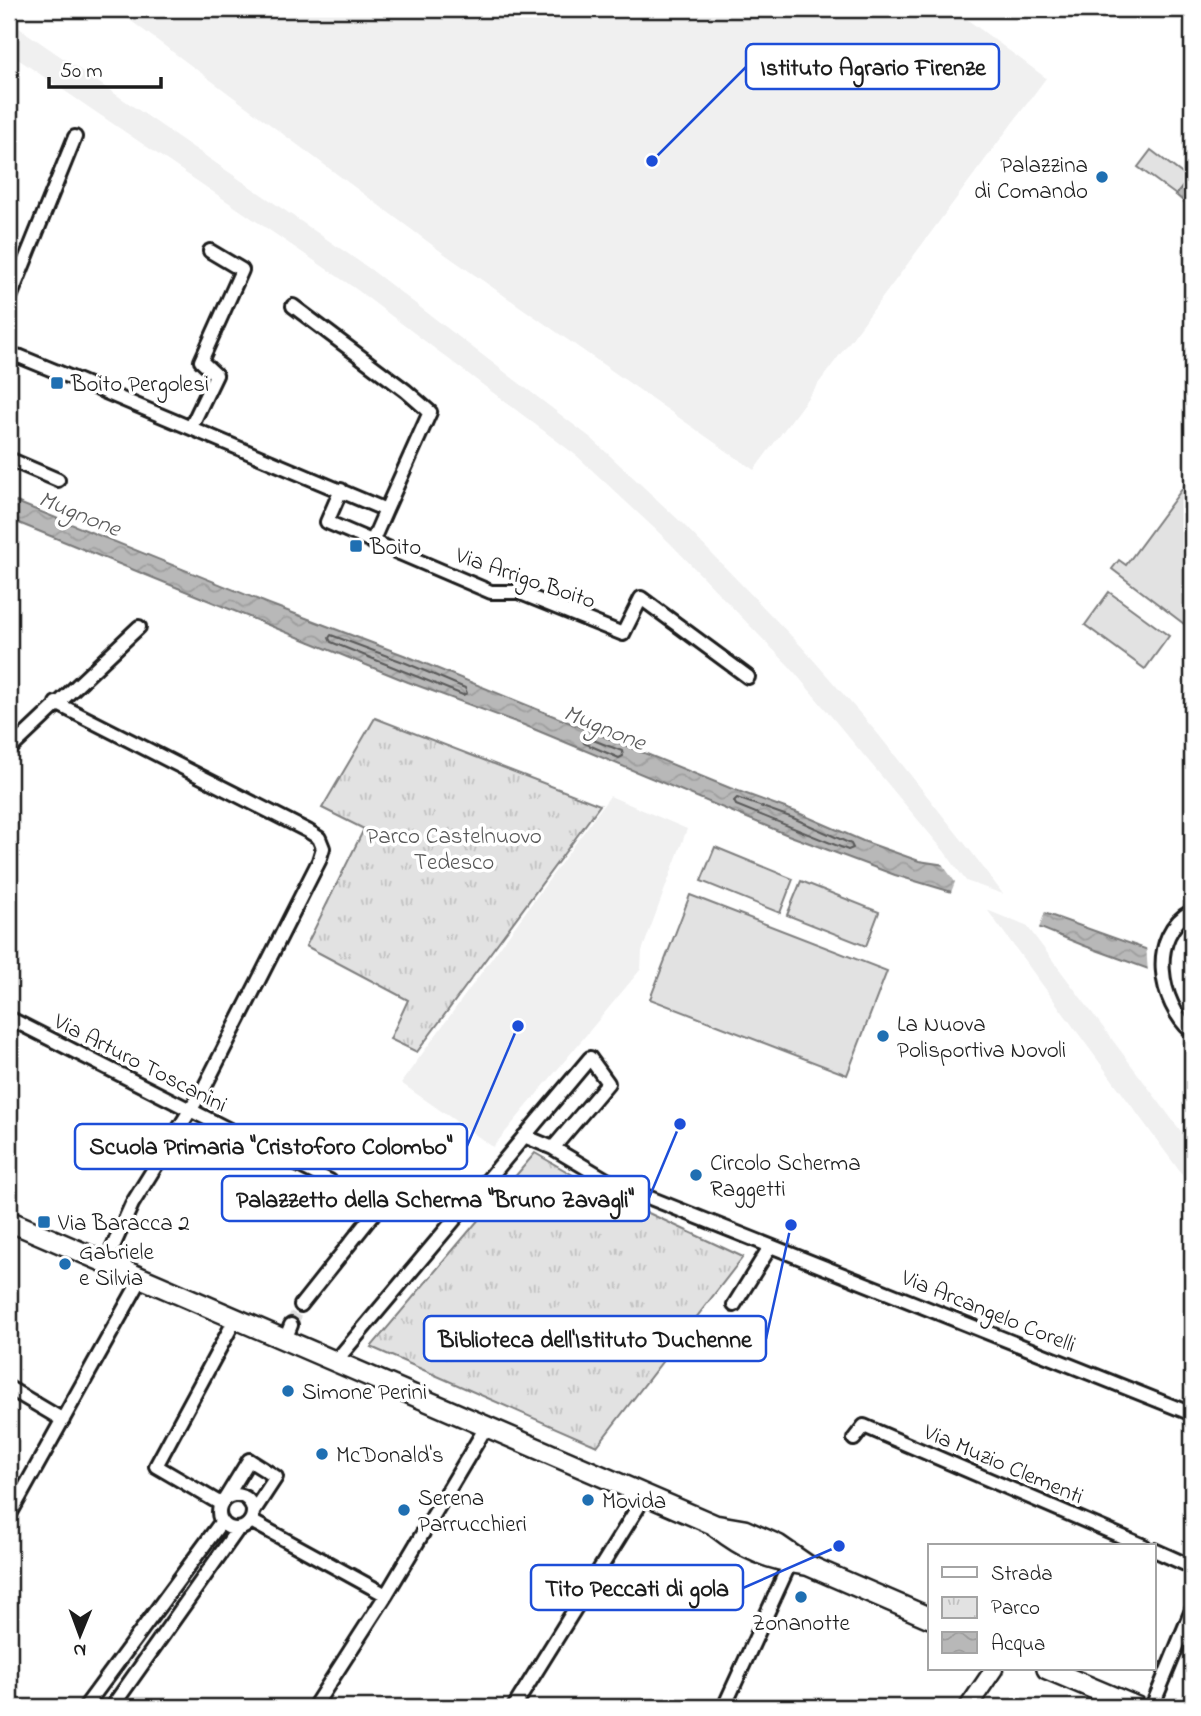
<svg xmlns="http://www.w3.org/2000/svg" width="1201" height="1716" font-family="'Indie Flower',sans-serif">
<style>
.built{fill:#f0f0f0}
.grass{fill:#e2e2e2;stroke:#7f7f7f;stroke-width:2}
.park{fill:url(#park-tufts);stroke:#7f7f7f;stroke-width:2}
.water{fill:url(#water-waves);stroke:#7a7a7a;stroke-width:2}
.pier{fill:#fff}
.lines{fill:none;stroke-linecap:round;stroke-linejoin:round}
.shore{stroke:#5a5a5a;stroke-width:2}
.minor-tunnel{stroke:#ddd;stroke-width:12;stroke-dasharray:12 6;stroke-linecap:butt}
.minor-casing{stroke:#1c1c1c;stroke-width:18}
.tertiary-casing{stroke:#1c1c1c;stroke-width:21}
.primary-casing{stroke:#1c1c1c;stroke-width:24}
.minor{stroke:#fff;stroke-width:12}
.tertiary{stroke:#fff;stroke-width:16}
.primary{stroke:#fff;stroke-width:19}
.poi-dot{fill:#1f6fb2;stroke:#fff;stroke-width:2.5}
.labels{text-anchor:middle;stroke-width:7;stroke-linejoin:round;paint-order:stroke}
.poi-label{font-size:23px;fill:#1c1c1c;stroke:#fff;text-anchor:start}
.street-label{font-size:23px;fill:#1c1c1c;stroke:#fff}
.park-label{font-size:23px;fill:#575757;stroke:#fff}
.water-label{font-size:24px;font-style:italic;fill:#5a5a5a;stroke:#fff}
.leader{fill:none;stroke:#1d4ed8;stroke-width:2.5}
.callout-dot{fill:#1d4ed8;stroke:#fff;stroke-width:2.5}
.callout{fill:#fff;stroke:#1d4ed8;stroke-width:2.5}
.callout-label{font-size:24px;text-anchor:middle;font-weight:bold;fill:#1c1c1c}
</style>
<defs>
<pattern id="park-tufts" width="24" height="20" patternUnits="userSpaceOnUse" patternTransform="scale(1.75)"><rect width="24" height="20" fill="#e2e2e2"/><path d="M3 7l-1-3M5 7V3M7 7l1-3M15 17l-1-3M17 17v-4M19 17l1-3" fill="none" stroke="#c1c1c1"/></pattern>
<pattern id="water-waves" width="16" height="10" patternUnits="userSpaceOnUse" patternTransform="scale(1.75)"><rect width="16" height="10" fill="#b8b8b8"/><path d="M0 5q4-4 8 0t8 0" fill="none" stroke="#9e9e9e"/></pattern>
</defs>
<rect width="100%" height="100%" fill="#fff"/>
<filter id="ink" filterUnits="userSpaceOnUse"><feTurbulence type="fractalNoise" baseFrequency=".0143" numOctaves="2"/><feDisplacementMap in="SourceGraphic" scale="14" xChannelSelector="R" yChannelSelector="G"/><feConvolveMatrix kernelMatrix="1 2 1 2 8 2 1 2 1" color-interpolation-filters="sRGB"/></filter>
<g filter="url(#ink)">
<path class="built" d="M 115,9 L 953,9 L 1046,78 L 754,470 L 439,250 Z
M 9,21 L 370,269 L 591,438 L 682,523 L 802,647 L 878,734 L 973,854 L 1192,1146 L 1192,1188 L 944,851 L 790,667 L 669,542 L 577,456 L 356,289 L 9,53 Z
M 610,796 L 687,829 L 642,951 L 641,969 L 493,1147 L 401,1083 Z"/>
<path class="grass" d="M 1151,150 L 1189,179 L 1176,195 L 1138,167 Z
M 1191,477 L 1192,478 L 1192,630 L 1112,569 L 1119,560 L 1126,565 Z
M 1109,592 L 1169,636 L 1145,669 L 1085,625 Z
M 715,847 L 793,879 L 780,913 L 701,881 Z
M 801,881 L 879,912 L 866,946 L 787,915 Z
M 690,895 L 887,971 L 847,1075 L 650,999 Z"/>
<path class="park" d="M 375,718 L 600,805 L 417,1052 L 390,1039 L 408,1000 L 306,946 L 364,829 L 322,808 Z
M 535,1153 L 599,1190 L 743,1257 L 597,1446 L 371,1347 Z"/>
<path class="water" d="M 1189,179 L 1192,182 L 1192,191 L 1184,202 L 1176,195 Z
M 9,499 L 269,604 L 409,657 L 730,788 L 796,812 L 863,841 L 919,861 L 945,865 L 957,882 L 1151,951 L 1168,976 L 1085,946 L 952,892 L 895,875 L 788,835 L 524,725 L 408,682 L 9,519 Z"/>
<path class="pier" d="M 940,861 L 947,862 L 960,879 L 1046,909 L 1038,931 L 950,895 L 955,882 Z
M 1146,945 L 1192,964 L 1192,987 L 1148,973 Z"/>
<g class="lines">
<path class="shore" d="M 331,635 L 406,663 L 465,688 L 467,693 L 463,695 L 331,642 L 329,638 Z
M 585,737 L 622,751 L 623,756 L 619,758 L 584,743 L 583,740 Z
M 737,798 L 793,818 L 851,844 L 853,848 L 848,850 L 736,805 L 734,801 Z"/>
<path class="minor-tunnel" d="M 291,1325 L 301,1305"/>
<defs>
<path id="minor" d="M 9,300 L 75,137
M 293,306 L 406,391 L 430,412 L 386,510
M 9,355 L 21,357 L 60,373 L 386,510 L 372,542
M 191,427 L 216,375 L 201,361 L 242,270 L 210,251
M 9,459 L 58,480
M 341,490 L 327,522 L 491,592 L 518,592 L 623,634 L 641,598 L 748,677
M 56,703 L 308,831 L 319,838 L 323,848 L 319,861 L 204,1088 L 132,1204 L 106,1262
M 9,750 L 139,627
M 1192,911 C 1147,935 1159,1003 1192,1032
M 9,1018 L 330,1181
M 524,1136 L 553,1148 L 610,1182 L 1192,1414
M 301,1305 L 390,1193
M 734,1305 L 770,1247
M 285,1340 L 291,1325
M 335,1362 L 590,1058 L 608,1083 L 553,1148
M 9,1388 L 63,1420
M 854,1439 L 864,1426 L 1144,1546
M219 1512a17 17 0 1 1 34 0a17 17 0 1 1-34 0Z
M 225,1499 L 249,1460 L 276,1477 L 253,1512
M 221,1504 L 156,1466 L 236,1318
M 9,1516 L 142,1277
M 251,1521 L 386,1595
M 1154,1550 L 1192,1567
M 85,1707 L 222,1521
M 112,1707 L 238,1529
M 314,1707 L 386,1595 L 486,1427
M 514,1707 L 645,1496
M 724,1707 L 790,1563
M 1152,1707 L 1192,1610"/>
<path id="tertiary" d="M 968,1707 L 994,1669"/>
<path id="primary" d="M 9,1221 L 715,1525 L 744,1530 L 778,1545 L 807,1565 L 930,1618
M 716,1527 C 745,1550 769,1560 806,1565
M 1047,1669 L 1137,1707"/>
</defs>
<use href="#minor" class="minor-casing"/>
<use href="#tertiary" class="tertiary-casing"/>
<use href="#primary" class="primary-casing"/>
<use href="#minor" class="minor"/>
<use href="#tertiary" class="tertiary"/>
<use href="#primary" class="primary"/>
</g>
</g>
<g class="poi-dot">
<circle cx="1102" cy="177" r="7"/>
<rect x="50" y="376" width="14" height="14" rx="3.5"/>
<rect x="349" y="539" width="14" height="14" rx="3.5"/>
<circle cx="883" cy="1036" r="7"/>
<circle cx="696" cy="1175" r="7"/>
<rect x="37" y="1215" width="14" height="14" rx="3.5"/>
<circle cx="65" cy="1264" r="7"/>
<circle cx="288" cy="1391" r="7"/>
<circle cx="322" cy="1454" r="7"/>
<circle cx="588" cy="1500" r="7"/>
<circle cx="404" cy="1510" r="7"/>
<circle cx="801" cy="1597" r="7"/>
</g>
<g class="labels">
<g class="poi-label">
<text x="1088" y="172" text-anchor="end">Palazzina<tspan x="1088" dy="26">di Comando</tspan></text>
<text x="71" y="391">Boito Pergolesi</text>
<text x="370" y="554">Boito</text>
<text x="897" y="1031">La Nuova<tspan x="897" dy="26">Polisportiva Novoli</tspan></text>
<text x="710" y="1170">Circolo Scherma<tspan x="710" dy="26">Raggetti</tspan></text>
<text x="58" y="1230">Via Baracca 2</text>
<text x="79" y="1259">Gabriele<tspan x="79" dy="26">e Silvia</tspan></text>
<text x="302" y="1399">Simone Perini</text>
<text x="336" y="1462">McDonald's</text>
<text x="418" y="1505">Serena<tspan x="418" dy="26">Parrucchieri</tspan></text>
<text x="602" y="1508">Movida</text>
<text x="801" y="1630" text-anchor="middle">Zonanotte</text>
</g>
<g class="street-label">
<text transform="translate(526 577) rotate(19)" y="8">Via Arrigo Boito</text>
<text transform="translate(141 1062) rotate(27)" y="8">Via Arturo Toscanini</text>
<text transform="translate(989 1310) rotate(22)" y="8">Via Arcangelo Corelli</text>
<text transform="translate(1004 1463) rotate(23)" y="8">Via Muzio Clementi</text>
</g>
<g class="park-label">
<text x="454" y="843">Parco Castelnuovo<tspan x="454" dy="26">Tedesco</tspan></text>
</g>
<g class="water-label">
<text transform="translate(80 513) rotate(22)" y="8">Mugnone</text>
<text transform="translate(605 727) rotate(22)" y="8">Mugnone</text>
</g>
</g>
<path class="leader" d="M652 161L746 67M518 1026L467 1146M680 1124L649 1198M791 1225L766 1339M839 1546L743 1588"/>
<g class="callout-dot">
<circle cx="652" cy="161" r="7"/>
<circle cx="518" cy="1026" r="7"/>
<circle cx="680" cy="1124" r="7"/>
<circle cx="791" cy="1225" r="7"/>
<circle cx="839" cy="1546" r="7"/>
</g>
<g class="callout">
<rect x="746" y="44" width="253" height="45" rx="7"/>
<rect x="75" y="1124" width="392" height="45" rx="7"/>
<rect x="222" y="1176" width="427" height="45" rx="7"/>
<rect x="424" y="1316" width="342" height="45" rx="7"/>
<rect x="531" y="1565" width="212" height="45" rx="7"/>
</g>
<g class="callout-label">
<text x="873" y="75">Istituto Agrario Firenze</text>
<text x="271" y="1154">Scuola Primaria "Cristoforo Colombo"</text>
<text x="435" y="1207">Palazzetto della Scherma "Bruno Zavagli"</text>
<text x="595" y="1347">Biblioteca dell'Istituto Duchenne</text>
<text x="637" y="1596">Tito Peccati di gola</text>
</g>
<rect width="1201" height="1716" fill="none" stroke="#fff" stroke-width="35"/>
<rect x="18" y="18" width="1166" height="1681" fill="none" stroke="#1c1c1c" stroke-width="2.5" filter="url(#ink)"/>
<rect x="928" y="1544" width="228" height="126" fill="#ffffff" stroke="#a4a4a4" stroke-width="2"/>
<rect x="942" y="1567" width="35" height="10" fill="#ffffff" stroke="#a4a4a4" stroke-width="2"/>
<text x="991" y="1580" font-size="21" fill="#1c1c1c">Strada</text>
<rect x="942" y="1597" width="35" height="21" fill="url(#park-tufts)" stroke="#a4a4a4" stroke-width="2"/>
<text x="991" y="1614" font-size="21" fill="#1c1c1c">Parco</text>
<rect x="942" y="1632" width="35" height="21" fill="url(#water-waves)" stroke="#a4a4a4" stroke-width="2"/>
<text x="991" y="1650" font-size="21" fill="#1c1c1c">Acqua</text>
<g transform="translate(80 1635) rotate(181)" stroke="#ffffff" stroke-width="5" paint-order="stroke">
<path d="M0-5L12 26L0 18L-12 26Z" fill="#1c1c1c"/>
<text y="-10" font-size="19" font-weight="bold" text-anchor="middle" fill="#1c1c1c">N</text>
</g>
<path d="M49 77v10h112v-10" fill="none" stroke="#1c1c1c" stroke-width="3.5"/>
<text x="60" y="77" font-size="21" fill="#1c1c1c" stroke="#ffffff" stroke-width="5" paint-order="stroke">50 m</text>
</svg>
